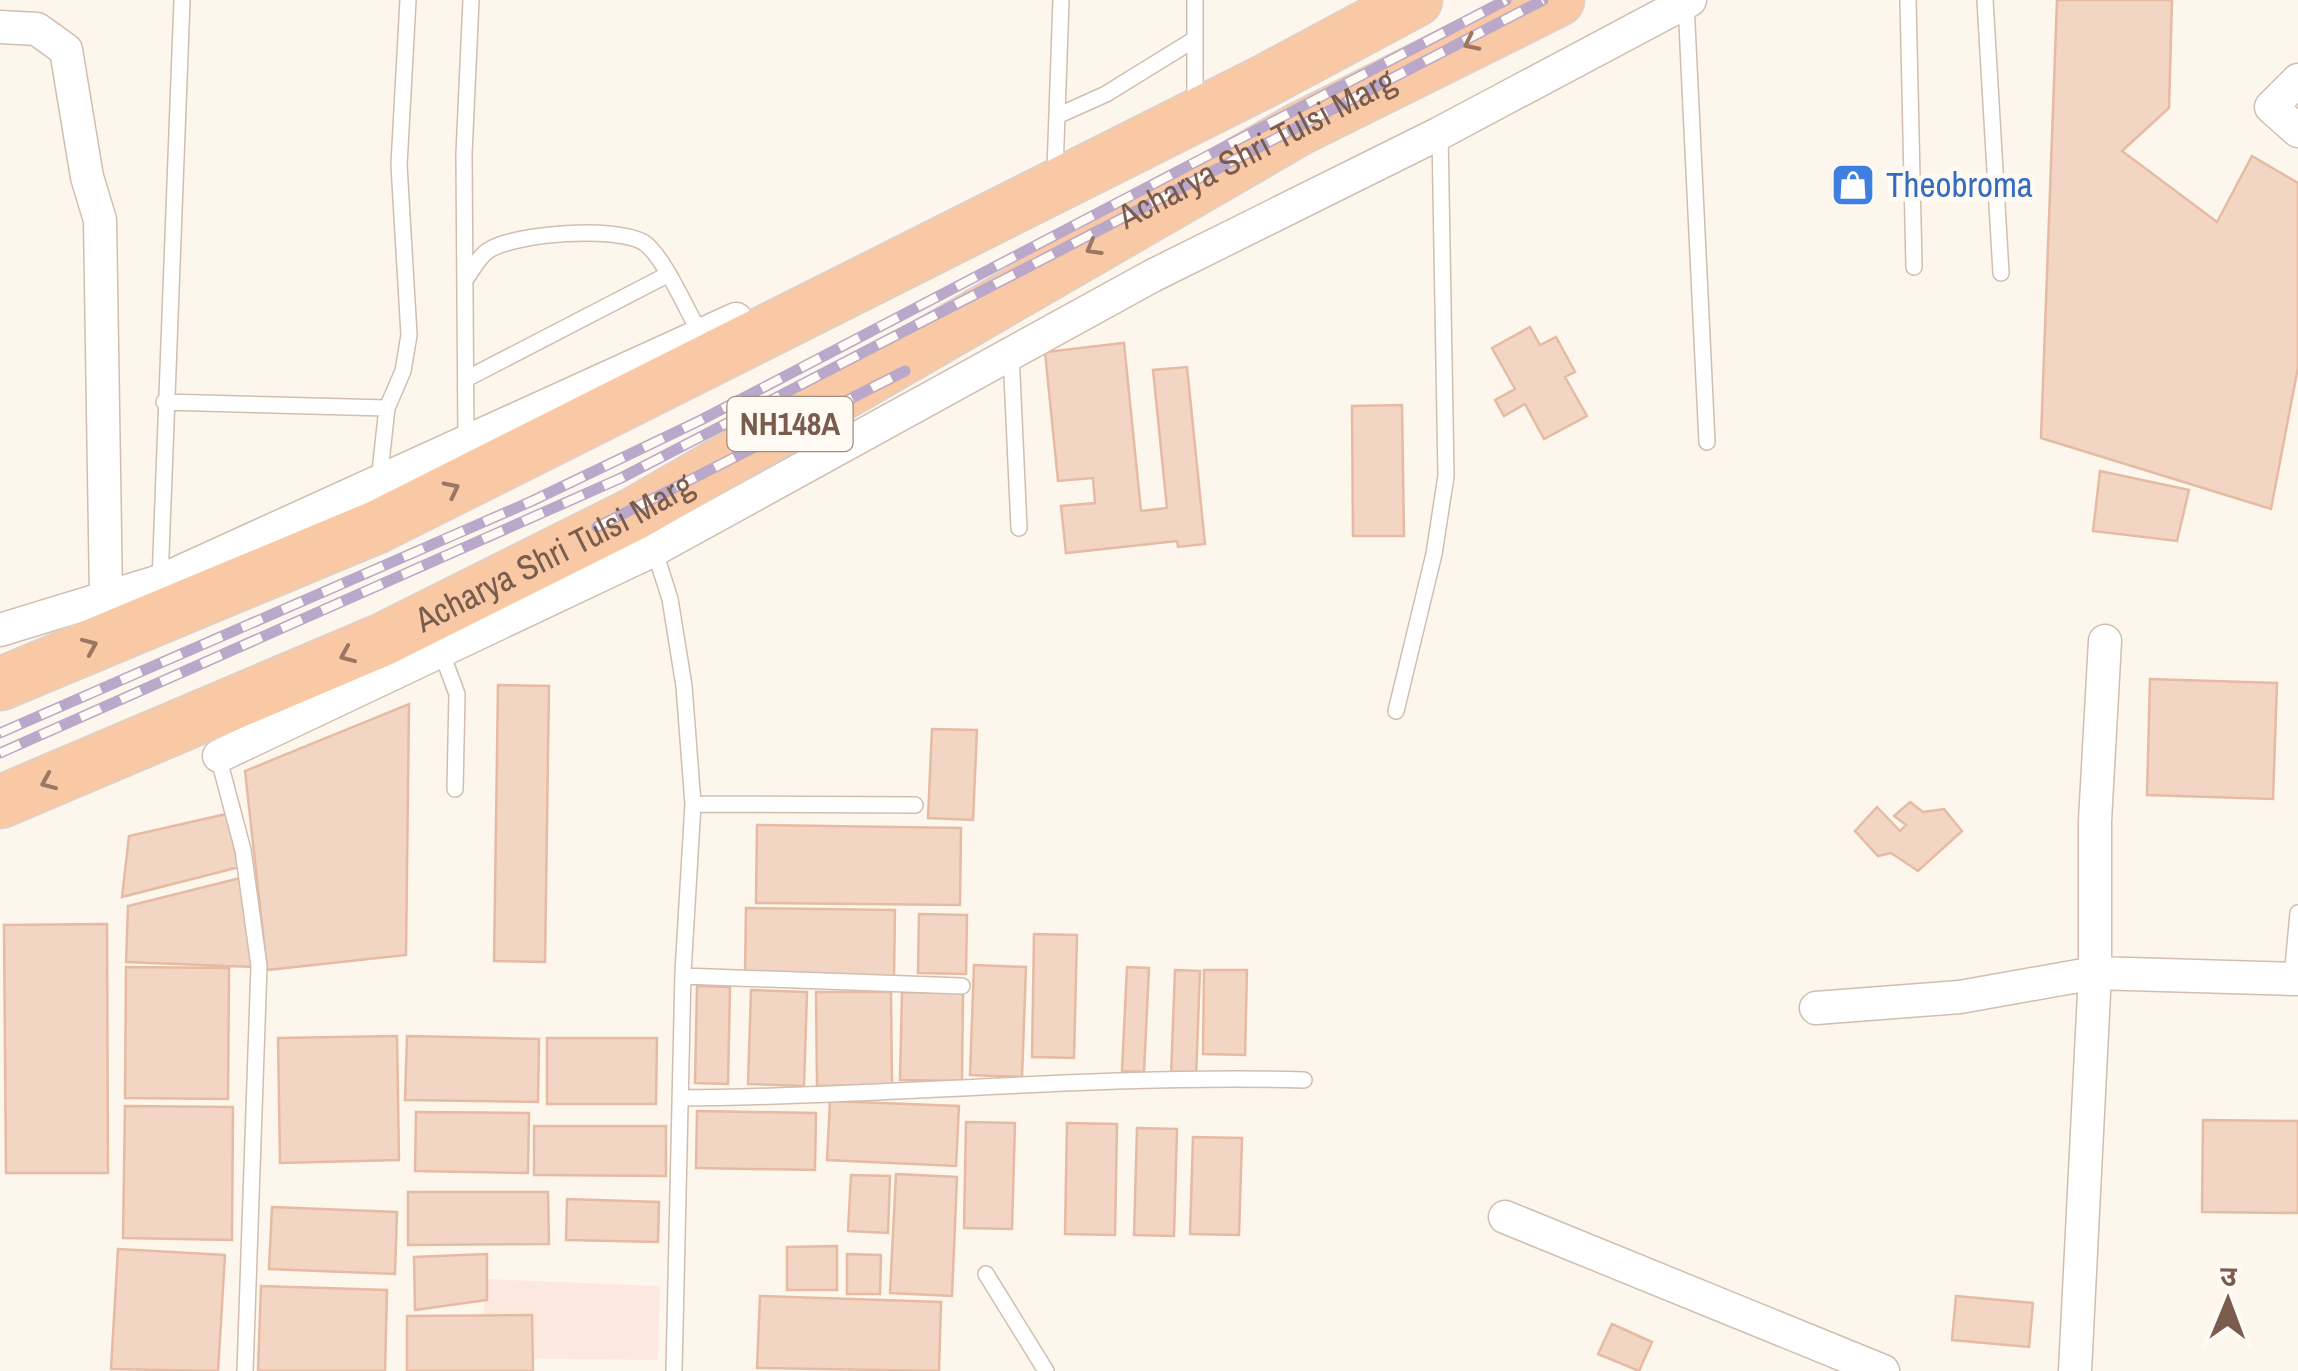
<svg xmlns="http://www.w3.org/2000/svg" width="2298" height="1371" font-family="'Archivo Narrow','Noto Sans Devanagari',sans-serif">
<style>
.commercial{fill:#fde8e0}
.building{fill:#f3d5c3;stroke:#e6bba3;stroke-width:2.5}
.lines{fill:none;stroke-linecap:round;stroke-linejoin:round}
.service-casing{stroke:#d1beb0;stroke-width:18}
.minor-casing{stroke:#d1beb0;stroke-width:35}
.trunk-casing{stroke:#dad1cd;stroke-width:55}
.service{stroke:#fff;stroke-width:15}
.minor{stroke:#fff;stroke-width:32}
.trunk{stroke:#f9c8a4;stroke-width:52}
.rail-casing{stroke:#b9a8c9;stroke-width:11}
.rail{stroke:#fffaf3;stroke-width:8;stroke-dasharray:22;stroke-linecap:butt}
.oneway{stroke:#9a7763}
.labels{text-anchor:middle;stroke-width:10;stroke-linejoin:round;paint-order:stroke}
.shield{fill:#fffaf3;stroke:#a28b7f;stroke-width:2.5}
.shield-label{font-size:32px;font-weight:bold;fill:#7a5c4d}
.street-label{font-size:35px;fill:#7a5c4d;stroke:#fffaf3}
.shop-label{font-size:35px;fill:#366cbe;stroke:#fffaf3;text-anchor:start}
</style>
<rect width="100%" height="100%" fill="#fdf6ec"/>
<path class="commercial" d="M 485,1279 L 660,1286 L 658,1360 L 483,1358 Z"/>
<path class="building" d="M 2057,0 L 2172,0 L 2169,108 L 2122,151 L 2217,222 L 2252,156 L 2298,183 L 2298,367 L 2271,509 L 2041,438 Z
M 1530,327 L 1540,345 L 1556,337 L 1575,372 L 1565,377 L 1587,416 L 1544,439 L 1525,404 L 1504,416 L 1495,400 L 1515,389 L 1492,348 Z
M 1124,343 L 1141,511 L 1167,508 L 1153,370 L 1187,367 L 1205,544 L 1178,547 L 1177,541 L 1066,553 L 1061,506 L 1095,503 L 1093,478 L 1058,481 L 1045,352 Z
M 1402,405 L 1404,536 L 1353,536 L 1352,406 Z
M 2100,471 L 2189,490 L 2177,541 L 2093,531 Z
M 2150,679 L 2277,683 L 2273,799 L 2147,795 Z
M 498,685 L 549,686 L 545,962 L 494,961 Z
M 409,704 L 406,955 L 267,970 L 245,771 Z
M 932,729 L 977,730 L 973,820 L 928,818 Z
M 1910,802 L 1923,812 L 1944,809 L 1962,831 L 1918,871 L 1891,853 L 1878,856 L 1855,831 L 1877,807 L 1900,831 L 1906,825 L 1894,816 Z
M 226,814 L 239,867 L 122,897 L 129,836 Z
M 757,825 L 961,828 L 960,905 L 756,903 Z
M 240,878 L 253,967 L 126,962 L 128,906 Z
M 746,908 L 895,910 L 894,977 L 745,974 Z
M 919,914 L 967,915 L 966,974 L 918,973 Z
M 107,924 L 108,1173 L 6,1173 L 4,925 Z
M 1034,934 L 1077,935 L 1074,1058 L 1032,1057 Z
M 974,965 L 1026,967 L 1022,1077 L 970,1075 Z
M 126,967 L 229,968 L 228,1099 L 125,1098 Z
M 1127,967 L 1149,968 L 1144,1072 L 1122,1071 Z
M 1175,970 L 1200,971 L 1196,1077 L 1171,1076 Z
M 1204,970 L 1247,970 L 1245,1055 L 1203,1054 Z
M 697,986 L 730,987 L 728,1084 L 695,1083 Z
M 751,990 L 807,992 L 804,1086 L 748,1084 Z
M 816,992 L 891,992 L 892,1085 L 817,1086 Z
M 902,992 L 963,993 L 962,1081 L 900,1080 Z
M 397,1036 L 399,1160 L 280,1163 L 278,1038 Z
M 407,1036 L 539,1039 L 538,1102 L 405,1100 Z
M 547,1038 L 657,1038 L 656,1104 L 547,1104 Z
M 830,1101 L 959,1106 L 956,1166 L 827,1160 Z
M 125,1106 L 233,1107 L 232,1240 L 123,1238 Z
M 697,1111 L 816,1113 L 815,1170 L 696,1168 Z
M 416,1112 L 529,1113 L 528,1173 L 415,1171 Z
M 2203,1120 L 2298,1121 L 2298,1213 L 2202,1212 Z
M 966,1122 L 1015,1123 L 1012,1229 L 964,1228 Z
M 1067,1123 L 1117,1124 L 1115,1235 L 1065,1234 Z
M 534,1126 L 666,1126 L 666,1176 L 534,1175 Z
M 1137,1128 L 1177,1129 L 1174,1236 L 1134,1235 Z
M 1193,1137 L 1242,1138 L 1239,1235 L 1190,1234 Z
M 896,1174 L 957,1177 L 952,1296 L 890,1293 Z
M 851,1175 L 890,1176 L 888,1233 L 848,1231 Z
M 408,1192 L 548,1192 L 549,1244 L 408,1245 Z
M 567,1199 L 659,1202 L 658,1242 L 566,1240 Z
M 272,1207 L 397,1212 L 395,1274 L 269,1269 Z
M 837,1246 L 837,1290 L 787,1290 L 787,1247 Z
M 118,1249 L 225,1255 L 218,1371 L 111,1369 Z
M 487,1254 L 487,1300 L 415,1310 L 414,1257 Z
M 847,1254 L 881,1255 L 880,1294 L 847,1294 Z
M 261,1286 L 387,1290 L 385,1371 L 258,1371 Z
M 760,1296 L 941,1302 L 939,1371 L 757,1368 Z
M 1956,1296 L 2033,1303 L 2029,1347 L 1952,1340 Z
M 532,1315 L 533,1371 L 407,1371 L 407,1316 Z
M 1612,1324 L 1652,1342 L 1639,1371 L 1598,1354 Z"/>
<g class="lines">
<defs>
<path id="service" d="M 1908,0 L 1914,267
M 1985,0 L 2001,273
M 1686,3 L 1707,442
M 1195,98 L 1195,0
M 1057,116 L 1106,94 L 1195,39
M 1055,171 L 1061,0
M 465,280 C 472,271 479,256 489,250 C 517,233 614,226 643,242 C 663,254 688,313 701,335
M 1011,353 L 1019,528
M 466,379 L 667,275
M 164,402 L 387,408
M 466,441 L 464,154 L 471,0
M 379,481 L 387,408 L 403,371 L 409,335 L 399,165 L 408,0
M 654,549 L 670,599 L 684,686 L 693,804 L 683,972 L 674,1371
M 160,581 L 182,0
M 441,651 L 457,694 L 455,789
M 1396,711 L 1434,554 L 1446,476 L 1440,133
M 217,752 L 243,850 L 259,966 L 245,1371
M 693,804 L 915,805
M 683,976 L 962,986
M 2292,978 L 2298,913
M 680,1098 C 889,1097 1096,1074 1304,1080
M 986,1274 L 1046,1371"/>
<path id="minor" d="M 0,27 L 37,29 L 66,50 L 87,177 L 100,220 L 106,597
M 2298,80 L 2271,107 L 2298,131
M 0,630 L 160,581 L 736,319
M 219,756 L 654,550 L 1152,276 L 1440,133 L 1690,0
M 1816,1008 L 1960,997 L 2095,973 L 2298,979
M 1505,1217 L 1883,1371
M 2075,1371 L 2095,973 L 2095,821 L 2105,641"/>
<g id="trunk">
<path d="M 0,684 L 379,526 L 1267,80 L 1416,0"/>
<path id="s1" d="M 0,802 L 384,639 L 634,514 L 1299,129 L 1558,0"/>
</g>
</defs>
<use href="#service" class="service-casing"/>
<use href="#minor" class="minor-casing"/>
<use href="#trunk" class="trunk-casing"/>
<use href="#service" class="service"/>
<use href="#minor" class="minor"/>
<use href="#trunk" class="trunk"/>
<defs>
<g id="rail">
<path d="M 597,527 L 905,371"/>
<path d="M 0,733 L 532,501 L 701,420 L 1506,0"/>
<path id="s2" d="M 0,753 L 621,478 L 1543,0"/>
</g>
</defs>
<use href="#rail" class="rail-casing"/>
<use href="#rail" class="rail"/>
</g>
<defs><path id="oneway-chevron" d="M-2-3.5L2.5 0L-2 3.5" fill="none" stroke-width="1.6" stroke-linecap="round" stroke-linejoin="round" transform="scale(2.5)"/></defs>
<g class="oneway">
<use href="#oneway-chevron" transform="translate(1471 43) rotate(154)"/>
<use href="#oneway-chevron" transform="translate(1093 248) rotate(150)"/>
<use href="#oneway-chevron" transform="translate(452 489) rotate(-27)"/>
<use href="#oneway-chevron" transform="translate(90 646) rotate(-23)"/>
<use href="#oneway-chevron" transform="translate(347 655) rotate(157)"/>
<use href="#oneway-chevron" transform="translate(48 782) rotate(157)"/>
</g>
<defs>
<symbol id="shop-square" viewBox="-11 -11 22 22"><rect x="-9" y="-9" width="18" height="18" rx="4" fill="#3f7fe0" stroke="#fffaf3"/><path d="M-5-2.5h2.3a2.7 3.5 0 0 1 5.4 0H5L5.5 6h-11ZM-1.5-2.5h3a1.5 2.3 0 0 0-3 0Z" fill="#fff"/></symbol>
</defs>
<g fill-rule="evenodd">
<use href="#shop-square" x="1828" y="160" width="50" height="50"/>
</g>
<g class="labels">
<rect class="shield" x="727.5" y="397" width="125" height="54" rx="8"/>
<g class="shield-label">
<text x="790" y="435">NH148A</text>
</g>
<g class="street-label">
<text dy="12" stroke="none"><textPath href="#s2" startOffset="1395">Acharya Shri Tulsi Marg</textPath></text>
<text dy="12" stroke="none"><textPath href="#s1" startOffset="608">Acharya Shri Tulsi Marg</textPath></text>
</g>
<g class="shop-label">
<text x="1886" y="197">Theobroma</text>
</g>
</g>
<g transform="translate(2228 1301) rotate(1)" stroke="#fffaf3" stroke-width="8" paint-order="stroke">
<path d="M0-8L18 38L0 25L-18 38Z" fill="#7a5c4d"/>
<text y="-15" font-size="28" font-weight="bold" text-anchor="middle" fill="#7a5c4d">उ</text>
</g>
</svg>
